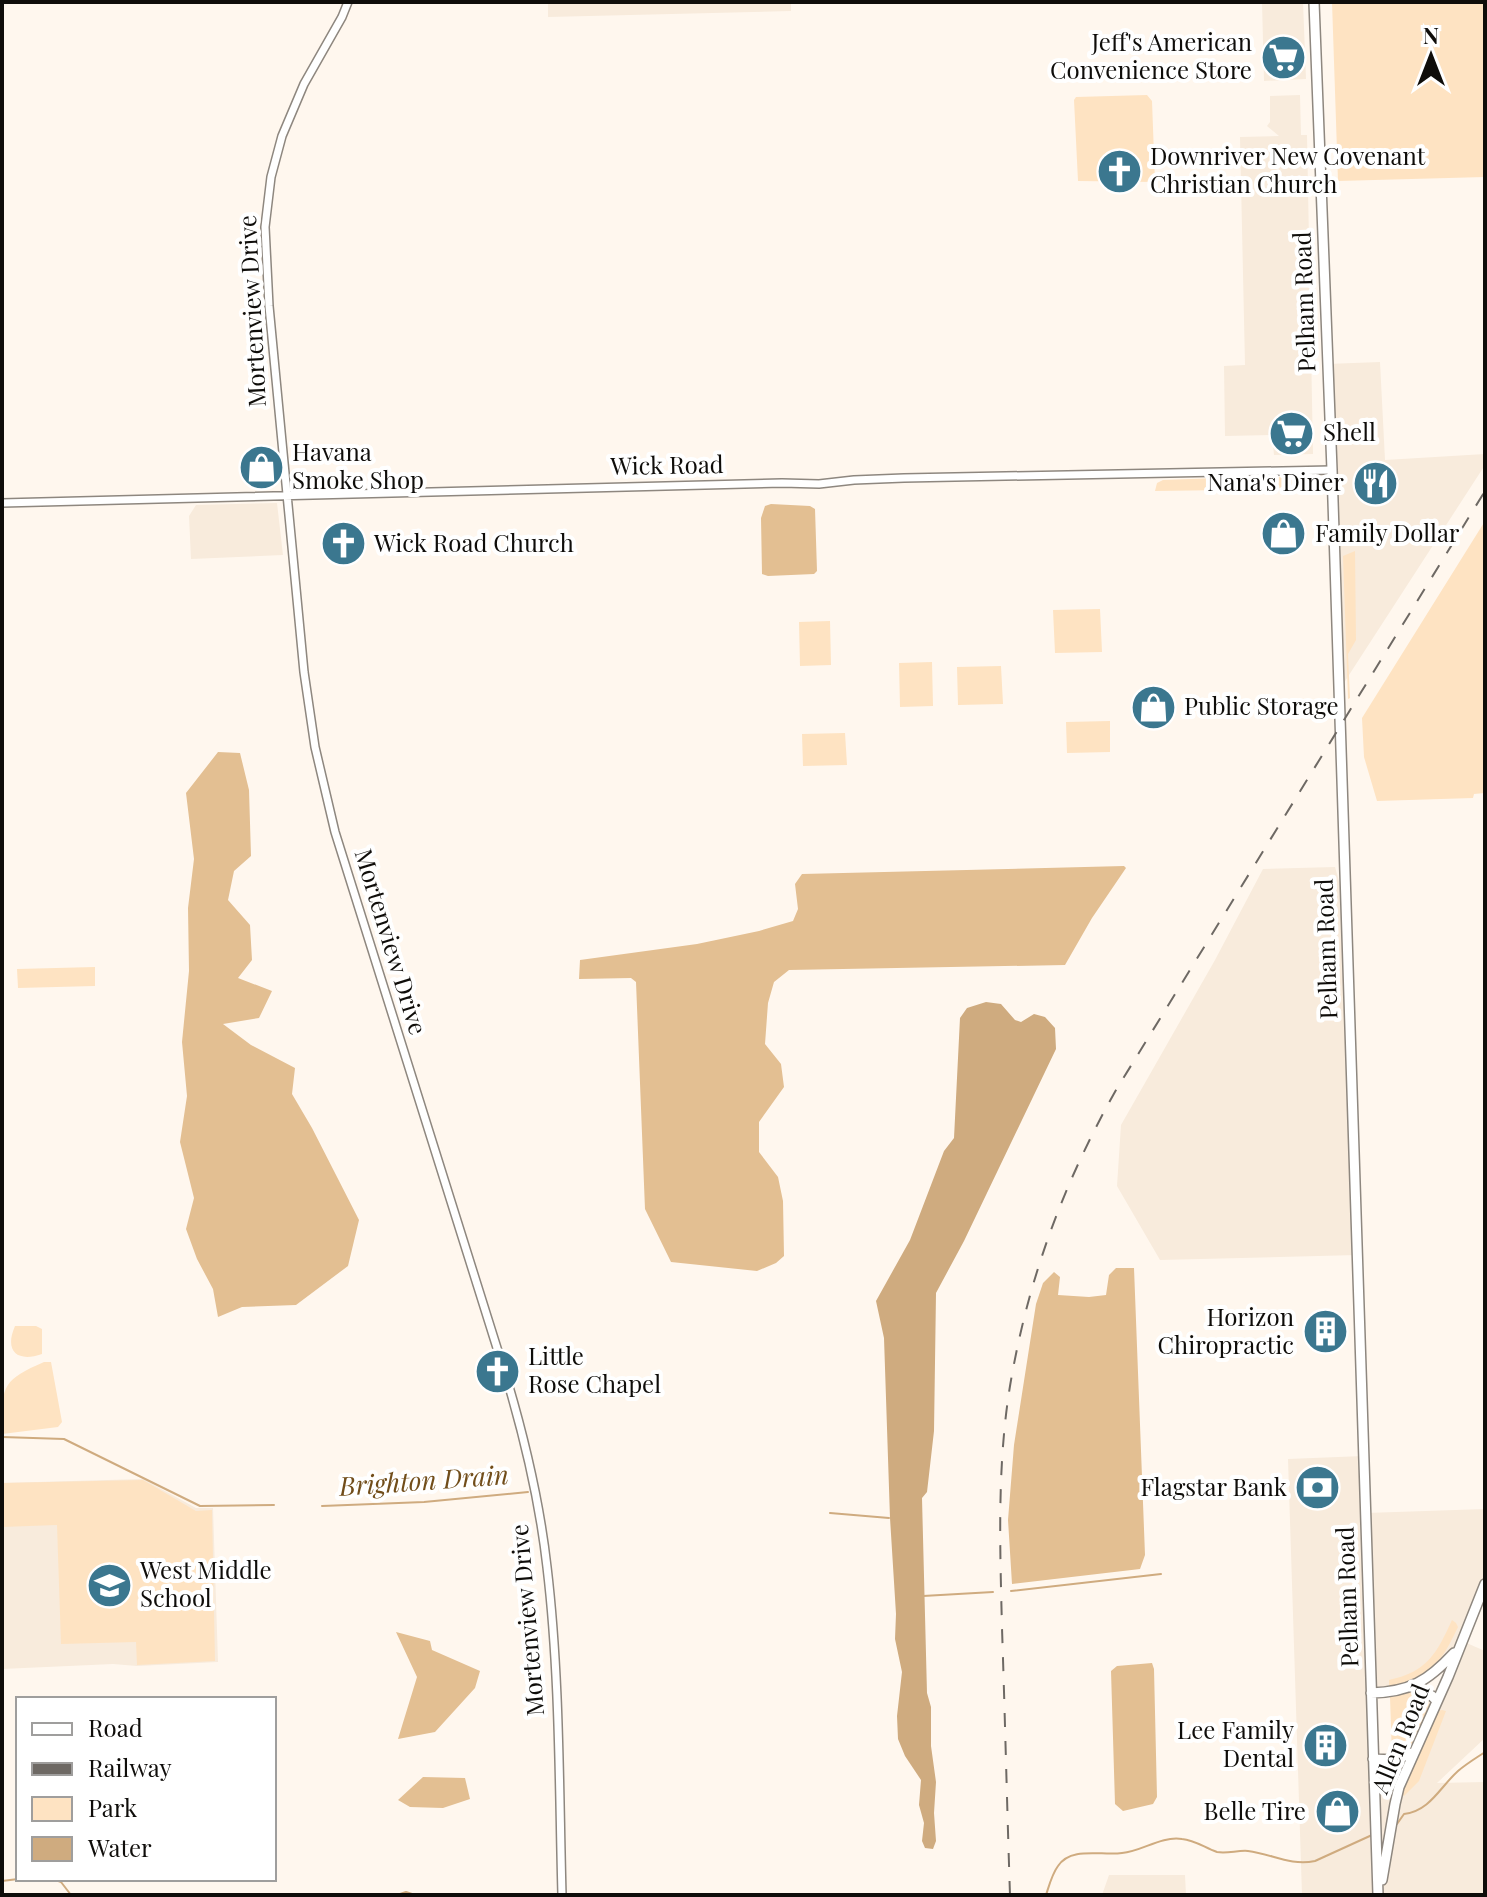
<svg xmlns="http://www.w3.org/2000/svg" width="1487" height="1897" font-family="'Playfair Display',serif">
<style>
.built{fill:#f8ebdc;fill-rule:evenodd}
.green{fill:#fee3c2}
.forest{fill:#e3bf92}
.water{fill:#cfab7f}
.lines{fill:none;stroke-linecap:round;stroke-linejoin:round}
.stream{stroke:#cfab7f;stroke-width:2}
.minor-casing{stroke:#8e877f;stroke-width:10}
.major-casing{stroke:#8e877f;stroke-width:12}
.minor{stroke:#fff;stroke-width:7}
.major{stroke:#fff;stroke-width:9}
.rail{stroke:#6e6964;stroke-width:2;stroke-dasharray:14 14;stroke-linecap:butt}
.labels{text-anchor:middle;stroke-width:8;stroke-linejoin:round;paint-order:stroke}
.poi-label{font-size:24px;fill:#0f0d0a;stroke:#fff;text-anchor:start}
.street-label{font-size:24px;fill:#0f0d0a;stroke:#fff}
.water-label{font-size:26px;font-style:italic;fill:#714d1a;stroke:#fff}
</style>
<rect width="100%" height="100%" fill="#fff7ee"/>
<path class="built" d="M 548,2 L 791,2 L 791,11 L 548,17 Z
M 1262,2 L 1303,2 L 1306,79 L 1264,81 Z
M 1300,95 L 1301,135 L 1307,135 L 1313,454 L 1274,455 L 1272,435 L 1225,436 L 1224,366 L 1245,365 L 1240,137 L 1279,136 L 1267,126 L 1270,122 L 1270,96 Z
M 1380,362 L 1385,460 L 1485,454 L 1485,465 L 1338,692 L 1327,364 Z
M 277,503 L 283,555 L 191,559 L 189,516 L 196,505 Z
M 1335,867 L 1346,906 L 1357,1255 L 1160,1260 L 1117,1186 L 1121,1125 L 1215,960 L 1263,869 Z
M 1363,1456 L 1366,1513 L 1485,1509 L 1485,1584 L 1462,1641 L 1485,1651 L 1485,1738 L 1437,1783 L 1485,1782 L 1485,1895 L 1302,1895 L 1288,1459 ZM 1458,1650 L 1399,1787 L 1376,1791 L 1372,1693 L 1425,1680 Z
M 143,1479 L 196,1508 L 213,1508 L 218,1662 L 137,1666 L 113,1664 L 2,1669 L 2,1483 Z
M 1109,1875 L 1185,1875 L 1186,1895 L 1102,1895 Z"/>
<path class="green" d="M 1332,2 L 1485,2 L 1485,177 L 1338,181 Z
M 1147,95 L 1152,101 L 1155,182 L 1078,181 L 1074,100 L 1076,97 Z
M 1313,476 L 1314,487 L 1236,489 L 1238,482 L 1244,478 Z
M 1219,478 L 1226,482 L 1227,490 L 1155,491 L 1157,483 L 1163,480 Z
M 1485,521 L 1485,793 L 1474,794 L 1473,798 L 1377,801 L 1364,757 L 1362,718 Z
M 1355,551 L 1356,640 L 1348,654 L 1350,698 L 1348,699 L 1343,556 Z
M 1100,609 L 1102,652 L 1055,653 L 1053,610 Z
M 830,621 L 831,665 L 800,666 L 799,622 Z
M 932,662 L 933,706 L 900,707 L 899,663 Z
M 1001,666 L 1003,704 L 958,705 L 957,667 Z
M 1110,721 L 1110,752 L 1067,753 L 1066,722 Z
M 845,733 L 847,765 L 803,766 L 802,734 Z
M 95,967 L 95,986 L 18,988 L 17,969 Z
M 15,1326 L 36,1326 L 42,1329 L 42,1354 C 17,1363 4,1351 15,1326 Z
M 44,1362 L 51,1362 L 62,1422 L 58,1427 L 2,1434 C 2,1387 0,1381 44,1362 Z
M 143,1480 L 196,1511 L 212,1510 L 215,1661 L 137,1665 L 136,1642 L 61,1644 L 57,1525 L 2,1527 L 2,1483 Z
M 1452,1620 L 1456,1623 L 1458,1627 C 1441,1663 1430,1679 1389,1687 L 1389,1680 C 1427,1672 1437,1653 1452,1620 Z
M 1412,1692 L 1429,1700 L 1430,1708 L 1410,1748 L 1401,1755 L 1392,1756 L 1390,1697 Z
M 1442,1710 L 1446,1711 L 1419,1781 L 1404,1796 L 1401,1793 L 1409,1773 L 1437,1711 Z"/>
<path class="forest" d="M 771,504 L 810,506 L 815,509 L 817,571 L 814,574 L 768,576 L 762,574 L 761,518 L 765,506 Z
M 218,752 L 240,753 L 249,790 L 251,856 L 234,871 L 228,900 L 250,925 L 252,960 L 238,978 L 272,991 L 259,1018 L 223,1024 L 251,1045 L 295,1068 L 292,1094 L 312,1128 L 359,1220 L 348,1266 L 296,1305 L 242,1307 L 218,1317 L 213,1289 L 197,1259 L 186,1229 L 194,1198 L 180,1142 L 187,1096 L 182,1042 L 189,971 L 188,908 L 194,859 L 186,793 Z
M 1124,866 L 1126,868 L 1092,918 L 1065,965 L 789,970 L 774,982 L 768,1003 L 765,1044 L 781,1064 L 784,1087 L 759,1122 L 759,1152 L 778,1177 L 783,1201 L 784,1256 L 776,1263 L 757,1271 L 671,1262 L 645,1209 L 636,982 L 631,978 L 579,979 L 580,960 L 697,944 L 759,931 L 793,921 L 798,909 L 795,884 L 802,874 Z
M 1116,1268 L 1134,1268 L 1145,1555 L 1140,1569 L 1012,1584 L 1008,1520 L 1014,1445 L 1036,1304 L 1043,1283 L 1054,1272 L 1060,1277 L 1058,1295 L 1089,1297 L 1106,1295 L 1109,1275 Z
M 396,1632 L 430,1641 L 432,1650 L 480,1671 L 475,1688 L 435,1732 L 398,1739 L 417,1677 Z
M 1152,1663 L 1154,1669 L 1157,1797 L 1153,1804 L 1123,1811 L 1115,1804 L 1111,1671 L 1117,1666 Z
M 423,1777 L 465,1778 L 470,1799 L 443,1808 L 410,1807 L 398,1800 Z"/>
<path class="water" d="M 986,1002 L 1001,1004 L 1015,1020 L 1021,1022 L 1034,1014 L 1045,1017 L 1055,1028 L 1056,1049 L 964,1241 L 936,1293 L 934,1431 L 927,1492 L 922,1498 L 927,1693 L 931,1707 L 931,1746 L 936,1782 L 934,1813 L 936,1841 L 933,1849 L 925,1848 L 922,1841 L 924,1823 L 919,1805 L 921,1780 L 905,1756 L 898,1739 L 897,1716 L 902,1672 L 895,1639 L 896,1614 L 890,1518 L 884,1338 L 876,1301 L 910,1240 L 944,1151 L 954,1138 L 960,1018 L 967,1008 Z"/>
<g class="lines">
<path class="stream" d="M 2,1437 L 64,1439 L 200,1506 L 274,1505
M 322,1506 L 424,1502 L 528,1492
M 830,1513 L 889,1518
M 1011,1591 L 1161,1574
M 923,1596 L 993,1592
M 1397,1824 L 1404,1814 C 1430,1811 1440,1787 1458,1771 C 1466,1764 1476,1758 1485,1752
M 53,1879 L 61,1882 L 71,1895
M 2,1881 L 18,1879
M 397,1895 L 406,1892 L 415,1895
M 1046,1895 C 1049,1886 1052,1874 1058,1866 C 1071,1846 1102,1856 1122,1853 C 1143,1851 1160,1836 1182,1839 C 1195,1840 1205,1848 1217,1852 C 1227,1854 1238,1850 1248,1851 C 1272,1854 1290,1866 1315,1861 L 1372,1835"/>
<defs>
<path id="minor" d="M 348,2 L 342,17 L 304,84 L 282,136 L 271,177 L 265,227 L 269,306 L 304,672 L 315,747 L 335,832 L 508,1383 C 526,1444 540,1505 547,1567 C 560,1676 559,1786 562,1895
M 2,503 L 782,483 L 819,484 L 854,480 L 904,478 L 1332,470"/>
<path id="major" d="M 1314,2 L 1332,470 L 1378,1895
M 1413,1686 L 1432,1696 L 1437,1701
M 1371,1693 C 1410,1692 1428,1681 1454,1653
M 1373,1759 L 1394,1760 L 1412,1753
M 1382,1880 L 1395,1804 L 1399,1787 L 1448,1677 L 1485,1584"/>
</defs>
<use href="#minor" class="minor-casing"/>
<use href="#major" class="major-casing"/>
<use href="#minor" class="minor"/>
<use href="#major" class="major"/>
<path class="rail" d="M 1010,1895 C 1007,1806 1005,1717 1002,1628 C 1000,1547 997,1466 1010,1386 C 1028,1279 1063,1184 1116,1090 L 1485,491"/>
</g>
<defs>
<symbol id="supermarket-disc" viewBox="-11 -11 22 22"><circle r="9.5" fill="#3b778f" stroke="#fff"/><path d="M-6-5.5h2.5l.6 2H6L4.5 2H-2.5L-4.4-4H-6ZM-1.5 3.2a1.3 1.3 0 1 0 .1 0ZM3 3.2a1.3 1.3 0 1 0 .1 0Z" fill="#fff"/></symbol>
<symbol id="church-disc" viewBox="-11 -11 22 22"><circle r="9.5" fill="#3b778f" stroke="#fff"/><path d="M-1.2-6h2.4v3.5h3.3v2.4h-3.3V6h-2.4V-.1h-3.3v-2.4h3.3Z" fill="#fff"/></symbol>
<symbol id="shop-disc" viewBox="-11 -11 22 22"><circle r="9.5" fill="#3b778f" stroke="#fff"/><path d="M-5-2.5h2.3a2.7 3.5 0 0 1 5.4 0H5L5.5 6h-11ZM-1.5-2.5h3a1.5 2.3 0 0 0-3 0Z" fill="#fff"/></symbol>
<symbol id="restaurant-disc" viewBox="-11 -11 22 22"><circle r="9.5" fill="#3b778f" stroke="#fff"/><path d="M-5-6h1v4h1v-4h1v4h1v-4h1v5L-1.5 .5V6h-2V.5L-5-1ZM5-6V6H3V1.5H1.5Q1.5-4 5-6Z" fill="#fff"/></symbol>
<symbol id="building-disc" viewBox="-11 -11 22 22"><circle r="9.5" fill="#3b778f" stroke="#fff"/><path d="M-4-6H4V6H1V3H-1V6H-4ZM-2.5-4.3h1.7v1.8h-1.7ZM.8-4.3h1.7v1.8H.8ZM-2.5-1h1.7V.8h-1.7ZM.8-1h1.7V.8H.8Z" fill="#fff"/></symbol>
<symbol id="bank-disc" viewBox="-11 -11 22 22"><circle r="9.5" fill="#3b778f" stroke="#fff"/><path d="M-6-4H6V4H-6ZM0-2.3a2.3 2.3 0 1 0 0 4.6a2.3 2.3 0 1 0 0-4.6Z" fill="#fff"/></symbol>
<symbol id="school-disc" viewBox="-11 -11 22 22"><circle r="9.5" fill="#3b778f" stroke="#fff"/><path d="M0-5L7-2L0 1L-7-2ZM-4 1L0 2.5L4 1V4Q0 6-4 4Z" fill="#fff"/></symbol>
</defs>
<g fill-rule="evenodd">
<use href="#supermarket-disc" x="1258" y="32" width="51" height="51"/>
<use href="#church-disc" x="1094" y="146" width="51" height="51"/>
<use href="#supermarket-disc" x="1266" y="408" width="51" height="51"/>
<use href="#shop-disc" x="236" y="442" width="51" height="51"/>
<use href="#restaurant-disc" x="1350" y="458" width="51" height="51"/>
<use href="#shop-disc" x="1258" y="508" width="51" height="51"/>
<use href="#church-disc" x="318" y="518" width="51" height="51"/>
<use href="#shop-disc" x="1128" y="682" width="51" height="51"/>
<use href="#building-disc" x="1300" y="1306" width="51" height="51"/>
<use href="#church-disc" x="472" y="1346" width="51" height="51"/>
<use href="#bank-disc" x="1292" y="1462" width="51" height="51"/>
<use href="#school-disc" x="84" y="1560" width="51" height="51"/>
<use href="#building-disc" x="1300" y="1720" width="51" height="51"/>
<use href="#shop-disc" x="1312" y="1786" width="51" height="51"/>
</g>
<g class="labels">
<g class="poi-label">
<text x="1252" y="51" text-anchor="end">Jeff's American<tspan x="1252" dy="28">Convenience Store</tspan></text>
<text x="1150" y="165">Downriver New Covenant<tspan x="1150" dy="28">Christian Church</tspan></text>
<text x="1323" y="441">Shell</text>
<text x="292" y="461">Havana<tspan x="292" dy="28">Smoke Shop</tspan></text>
<text x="1344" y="491" text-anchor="end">Nana's Diner</text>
<text x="1315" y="542">Family Dollar</text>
<text x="374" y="552">Wick Road Church</text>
<text x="1184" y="715">Public Storage</text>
<text x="1294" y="1326" text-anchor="end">Horizon<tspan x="1294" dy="28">Chiropractic</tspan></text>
<text x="528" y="1365">Little<tspan x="528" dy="28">Rose Chapel</tspan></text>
<text x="1287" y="1496" text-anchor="end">Flagstar Bank</text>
<text x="140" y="1579">West Middle<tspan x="140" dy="28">School</tspan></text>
<text x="1294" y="1739" text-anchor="end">Lee Family<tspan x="1294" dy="28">Dental</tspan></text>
<text x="1306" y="1820" text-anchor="end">Belle Tire</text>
</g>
<g class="street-label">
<text transform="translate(1305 302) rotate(-92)" y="8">Pelham Road</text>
<text transform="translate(253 311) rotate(-93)" y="8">Mortenview Drive</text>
<text transform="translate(667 466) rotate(-1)" y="8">Wick Road</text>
<text transform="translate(390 942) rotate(73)" y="8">Mortenview Drive</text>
<text transform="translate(1327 949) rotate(-92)" y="8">Pelham Road</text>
<text transform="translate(1348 1597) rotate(-92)" y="8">Pelham Road</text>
<text transform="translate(528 1620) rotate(-95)" y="8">Mortenview Drive</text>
<text transform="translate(1401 1739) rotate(-68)" y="8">Allen Road</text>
</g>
<g class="water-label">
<text transform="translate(424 1481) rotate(-4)" y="9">Brighton Drain</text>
</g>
</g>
<rect width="1487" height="1897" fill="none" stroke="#0f0d0a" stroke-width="8"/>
<rect x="16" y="1697" width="260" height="184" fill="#ffffff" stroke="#9f9e9d" stroke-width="2"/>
<rect x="32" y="1723" width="40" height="12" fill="#ffffff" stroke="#9f9e9d" stroke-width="2"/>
<text x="88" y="1737" font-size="24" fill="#0f0d0a">Road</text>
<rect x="32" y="1763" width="40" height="12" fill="#6e6964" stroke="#9f9e9d" stroke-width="2"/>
<text x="88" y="1777" font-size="24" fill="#0f0d0a">Railway</text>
<rect x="32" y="1797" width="40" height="24" fill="#fee3c2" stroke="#9f9e9d" stroke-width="2"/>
<text x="88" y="1817" font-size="24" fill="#0f0d0a">Park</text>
<rect x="32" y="1837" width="40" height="24" fill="#cfab7f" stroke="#9f9e9d" stroke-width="2"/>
<text x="88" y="1857" font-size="24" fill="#0f0d0a">Water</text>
<g transform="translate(1431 56)" stroke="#ffffff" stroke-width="6" paint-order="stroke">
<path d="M0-6L14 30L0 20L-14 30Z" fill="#0f0d0a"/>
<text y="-12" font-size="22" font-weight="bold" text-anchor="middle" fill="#0f0d0a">N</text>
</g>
</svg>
